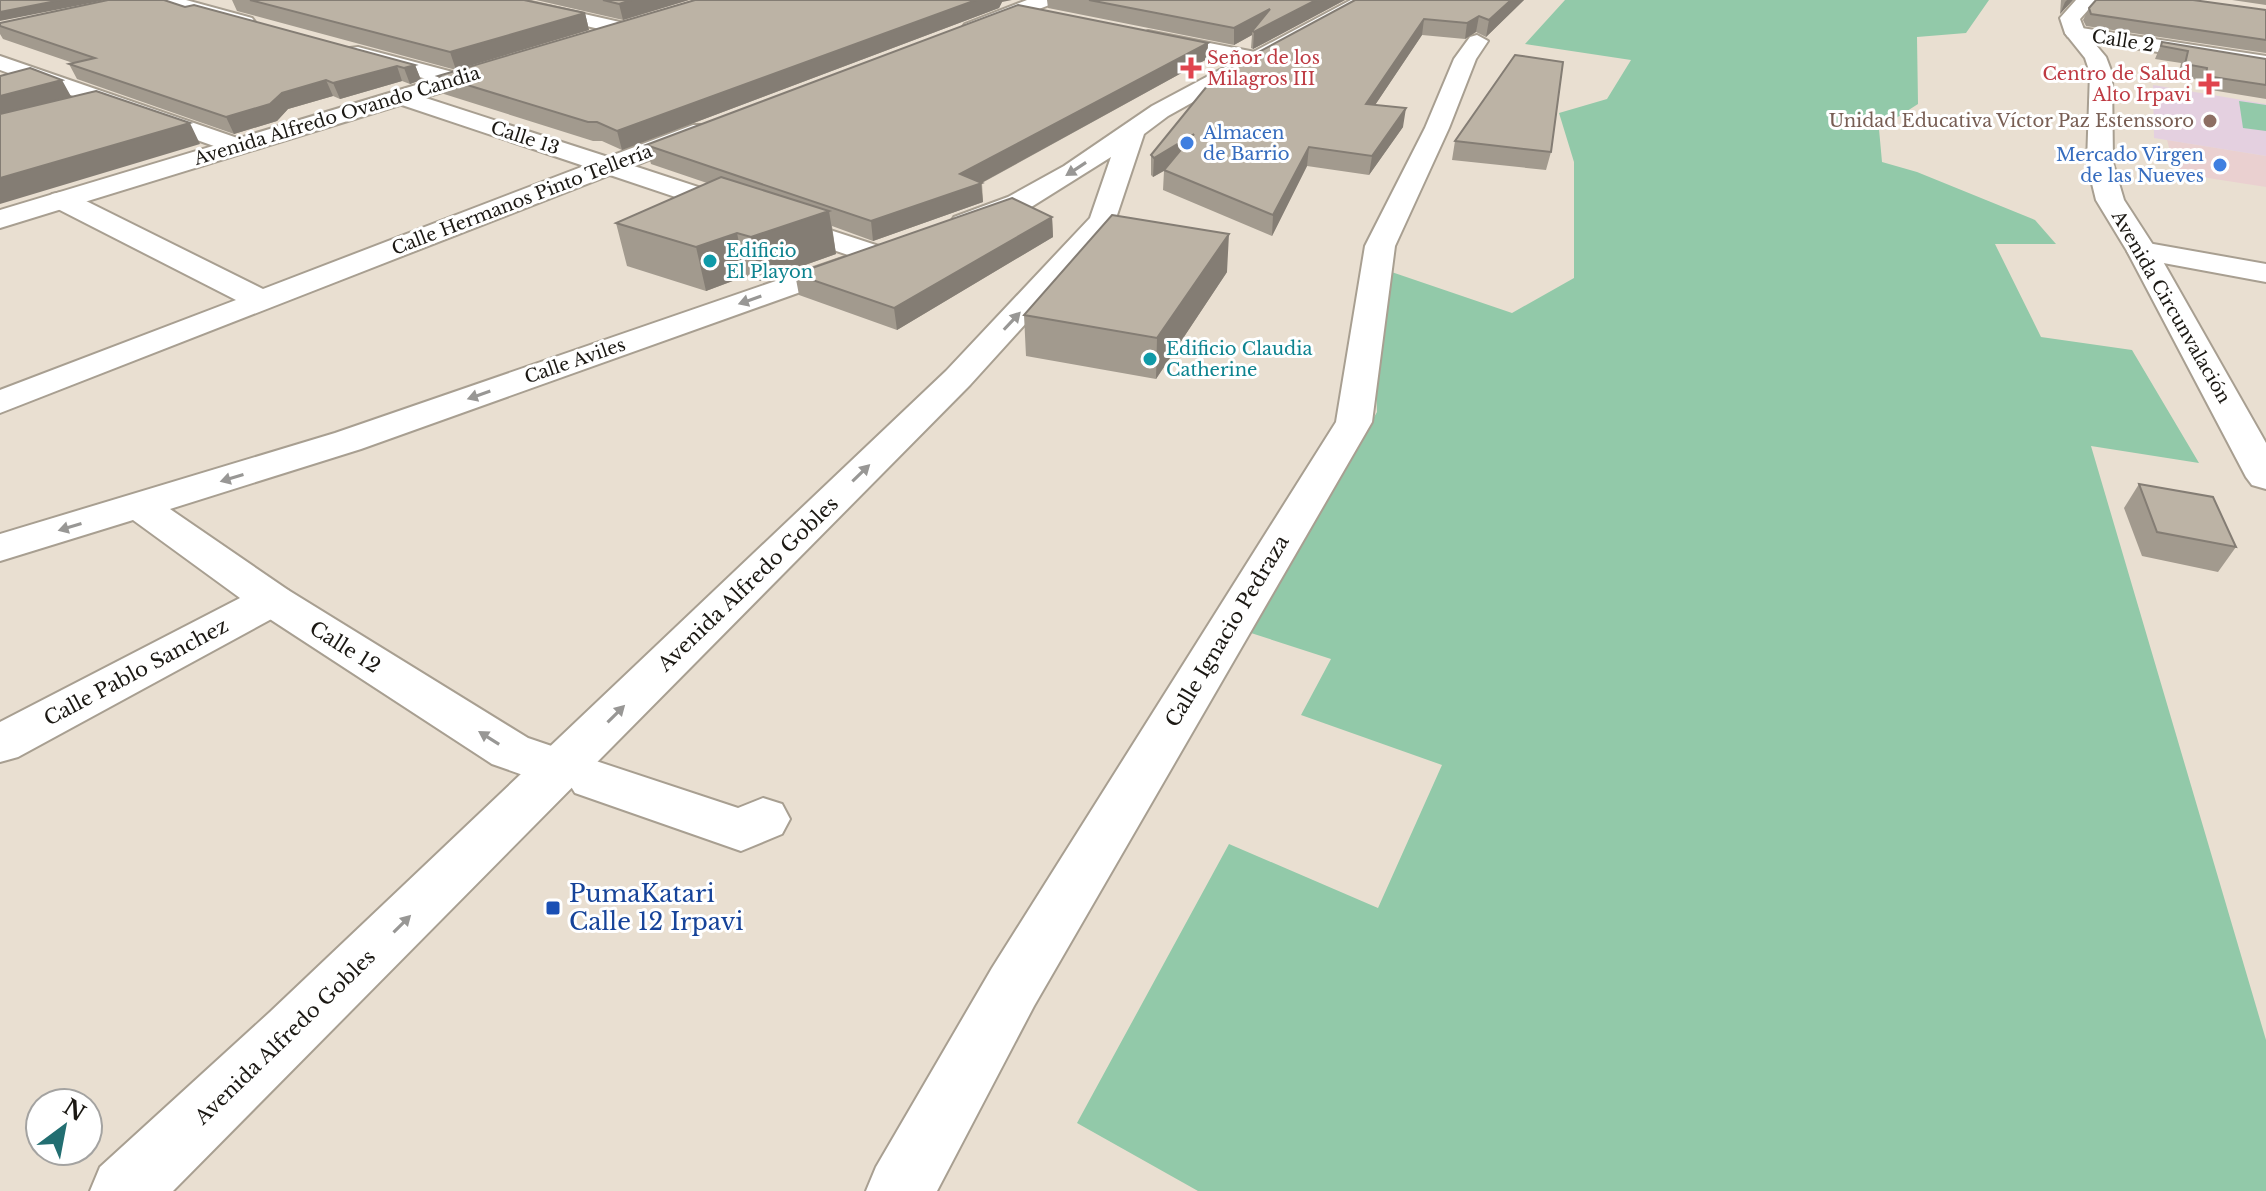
<svg xmlns="http://www.w3.org/2000/svg" width="2266" height="1191" font-family="'Libre Baskerville',serif">
<style>
.commercial{fill:#ead0d0}
.education{fill:#e4d0e0}
.green{fill:#92c9a9}
.lines{fill:none;stroke-linecap:round;stroke-linejoin:round}
.street-casing{stroke:#a89f91;stroke-width:4}
.secondary-casing{stroke:#a89f91;stroke-width:4}
.street{fill:#fff;fill-rule:evenodd}
.secondary{fill:#fff;fill-rule:evenodd}
.wall{fill:#a29a8e}
.shaded-wall{fill:#847d74}
.building{fill:#bcb3a5;stroke:#847d74;stroke-width:2}
.oneway{fill:#989795}
.health-dot{fill:#e0444e;stroke:#fff;stroke-width:3}
.education-dot{fill:#8d6e63;stroke:#fff;stroke-width:3}
.shop-dot{fill:#3f7fe0;stroke:#fff;stroke-width:3}
.culture-dot{fill:#0f9aa8;stroke:#fff;stroke-width:3}
.transit-dot{fill:#1a4fb4;stroke:#fff;stroke-width:3}
.labels{text-anchor:middle;stroke-width:6;stroke-linejoin:round;paint-order:stroke}
.far-street-label{font-size:18px;fill:#1b1813;stroke:#fff}
.far-health-label{font-size:18px;fill:#be3a42;stroke:#fff;text-anchor:start}
.far-education-label{font-size:18px;fill:#785e54;stroke:#fff;text-anchor:end}
.far-shop-label{font-size:18px;fill:#366cbe;stroke:#fff;text-anchor:start}
.far-culture-label{font-size:18px;fill:#0d838f;stroke:#fff;text-anchor:start}
.street-label{font-size:20px;fill:#1b1813;stroke:#fff}
.near-transit-label{font-size:24px;fill:#164399;stroke:#fff;text-anchor:start}
</style>
<rect width="100%" height="100%" fill="#e9dfd1"/>
<path class="commercial" d="M 2167,140 L 2266,156 L 2266,187 L 2176,173 Z"/>
<path class="education" d="M 2153,85 L 2266,104 L 2266,156 L 2154,138 Z"/>
<path class="green" d="M 1565,0 L 1989,0 L 1966,33 L 1917,37 L 1918,104 L 1879,129 L 1882,162 L 1917,172 L 2035,220 L 2056,244 L 1995,244 L 2041,337 L 2132,350 L 2199,463 L 2091,446 L 2266,1040 L 2266,1191 L 1198,1191 L 1077,1123 L 1229,844 L 1378,908 L 1442,765 L 1301,715 L 1331,659 L 1251,633 L 1377,412 L 1371,265 L 1512,313 L 1574,278 L 1574,162 L 1559,113 L 1607,99 L 1631,60 L 1525,44 Z
M 2239,101 L 2266,105 L 2266,131 L 2243,128 Z"/>
<g class="lines">
<defs>
<path id="street" d="M 154,0 L 186,0 L 252,18 L 255,22 L 245,28 L 157,4 Z
M 486,0 L 522,0 L 633,25 L 636,29 L 626,35 L 489,4 Z
M 1027,0 L 1055,0 L 1052,4 L 979,32 L 965,32 L 962,28 L 965,24 Z
M 2075,27 L 2266,56 L 2266,70 L 2068,37 L 2065,33 L 2068,29 Z
M 1148,31 L 1255,52 L 1266,59 L 1255,66 L 1141,41 L 1138,37 Z
M 1477,35 L 1488,41 L 1476,59 L 1449,128 L 1395,246 L 1372,422 L 1034,1006 L 937,1191 L 866,1191 L 876,1167 L 992,968 L 1336,422 L 1365,246 L 1425,128 L 1454,59 L 1470,37 Z
M 358,47 L 464,75 L 467,80 L 464,85 L 456,87 L 350,58 L 347,53 L 350,48 Z
M 0,56 L 246,141 L 250,146 L 246,151 L 228,151 L 0,70 Z
M 401,90 L 608,157 L 693,125 L 711,125 L 714,130 L 711,135 L 634,166 L 888,249 L 892,255 L 888,261 L 877,264 L 866,261 L 610,175 L 0,413 L 0,390 L 236,300 L 52,206 L 48,200 L 52,194 L 62,192 L 72,194 L 263,289 L 584,166 L 393,102 L 389,97 L 393,92 Z
M 2142,242 L 2266,264 L 2266,282 L 2131,257 L 2127,251 L 2131,245 Z
M 272,586 L 288,590 L 528,738 L 578,755 L 582,763 L 593,760 L 738,808 L 763,798 L 782,804 L 790,819 L 782,834 L 741,851 L 575,793 L 570,785 L 560,788 L 492,764 L 256,610 L 250,600 L 256,590 Z"/>
<path id="secondary" d="M 1351,0 L 1376,0 L 1168,116 L 1144,134 L 1113,227 L 970,385 L 173,1191 L 90,1191 L 100,1167 L 270,1012 L 946,371 L 1090,218 L 1111,157 L 1028,209 L 964,232 L 954,229 L 950,223 L 954,217 L 1008,197 L 1064,166 L 1152,106 Z
M 2076,0 L 2097,0 L 2080,19 L 2085,32 L 2106,57 L 2112,73 L 2113,163 L 2124,200 L 2157,251 L 2266,443 L 2266,489 L 2252,485 L 2246,477 L 2127,251 L 2096,200 L 2087,163 L 2090,73 L 2085,58 L 2065,33 L 2060,18 Z
M 499,60 L 510,67 L 507,72 L 0,228 L 0,210 Z
M 854,254 L 865,257 L 869,263 L 865,269 L 361,449 L 170,509 L 288,590 L 294,600 L 288,610 L 18,757 L 0,762 L 0,722 L 240,598 L 133,520 L 0,561 L 0,534 L 335,433 Z"/>
</defs>
<use href="#street" class="street-casing"/>
<use href="#secondary" class="secondary-casing"/>
<use href="#street" class="street"/>
<use href="#secondary" class="secondary"/>
</g>
<path class="wall" d="M 232,0 L 524,0 L 585,13 L 589,30 L 456,70 L 237,11 Z
M 536,0 L 689,0 L 623,20 Z
M 1047,0 L 1345,0 L 1253,49 L 1251,48 L 1252,35 L 1234,45 L 1048,8 Z
M 1355,0 L 1524,0 L 1486,37 L 1476,32 L 1465,39 L 1422,35 L 1375,105 L 1403,127 L 1369,175 L 1307,166 L 1272,236 L 1163,190 L 1164,171 L 1153,177 L 1151,175 L 1151,155 Z
M 2061,0 L 2073,0 L 2060,14 Z
M 2232,0 L 2266,0 L 2266,5 Z
M 1002,2 L 999,8 L 622,150 L 602,141 L 593,141 L 444,94 L 438,76 Z
M 185,7 L 415,65 L 421,80 L 410,84 L 402,81 L 340,99 L 333,96 L 288,109 L 277,121 L 234,134 L 77,79 L 69,64 L 73,63 L 3,39 L 0,34 L 0,23 Z
M 2089,8 L 2266,10 L 2266,53 L 2086,26 L 2083,20 Z
M 2162,42 L 2266,59 L 2266,99 L 2199,88 L 2200,80 L 2178,77 L 2181,63 L 2155,59 Z
M 1208,43 L 1207,59 L 982,183 L 983,202 L 873,241 L 832,226 L 836,254 L 760,281 L 746,276 L 706,291 L 627,266 L 616,223 L 707,183 L 651,164 L 646,145 Z
M 1455,141 L 1551,152 L 1546,170 L 1452,160 Z
M 1052,217 L 1053,237 L 897,330 L 799,295 L 795,274 Z
M 1227,272 L 1156,379 L 1026,356 L 1024,315 Z
M 2139,484 L 2236,547 L 2218,572 L 2142,556 L 2124,508 Z"/>
<path class="shaded-wall" d="M 61,0 L 106,0 L 0,21 L 0,12 Z
M 631,0 L 689,0 L 623,20 L 619,4 Z
M 976,0 L 1012,0 L 1002,2 L 999,8 L 622,150 L 617,131 Z
M 1316,0 L 1345,0 L 1253,49 L 1254,32 L 1252,31 L 1252,35 L 1234,45 L 1234,28 L 1270,9 Z
M 1511,0 L 1524,0 L 1486,37 L 1489,20 Z
M 2067,0 L 2073,0 L 2060,14 L 2065,2 Z
M 585,13 L 589,30 L 456,70 L 450,52 Z
M 1479,16 L 1476,32 L 1465,39 L 1467,23 Z
M 1424,19 L 1422,35 L 1363,123 L 1366,104 Z
M 1208,43 L 1207,59 L 981,183 L 983,202 L 873,241 L 871,221 Z
M 415,65 L 421,80 L 410,84 L 404,68 Z
M 397,66 L 402,81 L 340,99 L 333,83 Z
M 62,80 L 73,100 L 0,119 L 0,96 Z
M 326,80 L 333,96 L 288,109 L 277,121 L 234,134 L 226,117 L 282,93 Z
M 1406,108 L 1403,127 L 1369,175 L 1372,156 Z
M 190,123 L 200,144 L 0,204 L 0,178 Z
M 1194,134 L 1193,154 L 1153,177 L 1154,158 Z
M 1309,147 L 1307,166 L 1272,236 L 1273,215 Z
M 829,211 L 836,254 L 760,281 L 751,237 Z
M 1052,217 L 1053,237 L 897,330 L 894,308 Z
M 737,233 L 746,276 L 706,291 L 696,247 Z
M 1229,234 L 1227,272 L 1156,379 L 1157,338 Z"/>
<path class="building" d="M 0,0 L 61,0 L 0,12 Z
M 108,0 L 164,0 L 185,7 L 194,5 L 415,65 L 404,68 L 397,66 L 333,83 L 326,80 L 282,93 L 270,104 L 226,117 L 69,64 L 95,58 L 0,26 L 0,23 Z
M 250,0 L 524,0 L 585,13 L 450,52 Z
M 603,0 L 631,0 L 619,4 Z
M 695,0 L 976,0 L 617,131 L 597,122 L 588,122 L 438,76 Z
M 1089,0 L 1316,0 L 1254,32 L 1252,31 L 1270,9 L 1234,28 Z
M 1355,0 L 1511,0 L 1489,20 L 1479,16 L 1467,23 L 1424,19 L 1366,104 L 1406,108 L 1372,156 L 1309,147 L 1273,215 L 1164,170 L 1194,134 L 1154,158 L 1151,155 L 1216,75 Z
M 2096,0 L 2193,0 L 2266,10 L 2266,40 L 2091,14 L 2089,8 Z
M 1018,5 L 1208,43 L 960,174 L 982,183 L 871,221 L 646,145 Z
M 2162,42 L 2266,59 L 2266,85 L 2206,76 L 2207,68 L 2185,64 L 2188,51 L 2161,46 Z
M 1515,55 L 1563,62 L 1551,152 L 1455,141 Z
M 30,68 L 62,80 L 0,96 L 0,76 Z
M 96,91 L 190,123 L 0,178 L 0,114 Z
M 721,177 L 829,211 L 751,237 L 737,233 L 696,247 L 616,223 Z
M 1012,198 L 1052,217 L 894,308 L 795,274 Z
M 1112,215 L 1229,234 L 1157,338 L 1024,315 Z
M 2139,484 L 2213,497 L 2236,547 L 2157,532 Z"/>
<defs><path id="oneway-solid" d="M-6-.8H1V-3.2L6.5 0L1 3.2V.8H-6Z" transform="scale(2)"/></defs>
<g class="oneway">
<use href="#oneway-solid" transform="translate(1076 169) rotate(147)"/>
<use href="#oneway-solid" transform="translate(750 300) rotate(161)"/>
<use href="#oneway-solid" transform="translate(1012 321) rotate(-47)"/>
<use href="#oneway-solid" transform="translate(479 395) rotate(161)"/>
<use href="#oneway-solid" transform="translate(861 473) rotate(-44)"/>
<use href="#oneway-solid" transform="translate(232 478) rotate(163)"/>
<use href="#oneway-solid" transform="translate(70 527) rotate(163)"/>
<use href="#oneway-solid" transform="translate(616 714) rotate(-45)"/>
<use href="#oneway-solid" transform="translate(489 738) rotate(-148)"/>
<use href="#oneway-solid" transform="translate(402 924) rotate(-45)"/>
</g>
<g class="health-dot">
<path d="M1187 56h8v8h8v8h-8v8h-8v-8h-8v-8h8z"/>
<path d="M2205 72h8v8h8v8h-8v8h-8v-8h-8v-8h8z"/>
</g>
<circle class="education-dot" cx="2210" cy="121" r="8"/>
<g class="shop-dot">
<circle cx="1187" cy="143" r="8"/>
<circle cx="2220" cy="165" r="8"/>
</g>
<g class="culture-dot">
<circle cx="710" cy="261" r="8"/>
<circle cx="1150" cy="359" r="8"/>
</g>
<rect class="transit-dot" x="545" y="900" width="16" height="16" rx="4"/>
<g class="labels">
<g class="far-street-label">
<text transform="translate(2123 41) rotate(9)" y="6">Calle 2</text>
<text transform="translate(337 116) rotate(-17)" y="6">Avenida Alfredo Ovando Candia</text>
<text transform="translate(525 138) rotate(18)" y="6">Calle 13</text>
<text transform="translate(522 200) rotate(-21)" y="6">Calle Hermanos Pinto Tellería</text>
<text transform="translate(2171 307) rotate(60)" y="6">Avenida Circunvalación</text>
<text transform="translate(575 361) rotate(-19)" y="6">Calle Aviles</text>
</g>
<g class="far-health-label">
<text x="1207" y="64">Señor de los<tspan x="1207" dy="21">Milagros III</tspan></text>
<text x="2191" y="80" text-anchor="end">Centro de Salud<tspan x="2191" dy="21">Alto Irpavi</tspan></text>
</g>
<g class="far-education-label">
<text x="2194" y="127">Unidad Educativa Víctor Paz Estenssoro</text>
</g>
<g class="far-shop-label">
<text x="1203" y="139">Almacen<tspan x="1203" dy="21">de Barrio</tspan></text>
<text x="2204" y="161" text-anchor="end">Mercado Virgen<tspan x="2204" dy="21">de las Nueves</tspan></text>
</g>
<g class="far-culture-label">
<text x="726" y="257">Edificio<tspan x="726" dy="21">El Playon</tspan></text>
<text x="1166" y="355">Edificio Claudia<tspan x="1166" dy="21">Catherine</tspan></text>
</g>
<g class="street-label">
<text transform="translate(748 584) rotate(-44)" y="7">Avenida Alfredo Gobles</text>
<text transform="translate(1227 631) rotate(-59)" y="7">Calle Ignacio Pedraza</text>
<text transform="translate(345 647) rotate(32)" y="7">Calle 12</text>
<text transform="translate(136 672) rotate(-28)" y="7">Calle Pablo Sanchez</text>
<text transform="translate(285 1037) rotate(-44)" y="7">Avenida Alfredo Gobles</text>
</g>
<g class="near-transit-label">
<text x="569" y="902">PumaKatari<tspan x="569" dy="28">Calle 12 Irpavi</tspan></text>
</g>
</g>
<g transform="translate(64 1127) rotate(32)"><circle r="38" fill="#ffffff" stroke="#a4a3a1" stroke-width="2"/>
<path d="M0-6L14 30L0 20L-14 30Z" fill="#226e71"/>
<text y="-12" font-size="22" font-weight="bold" text-anchor="middle" fill="#1b1813">N</text>
</g>
</svg>
